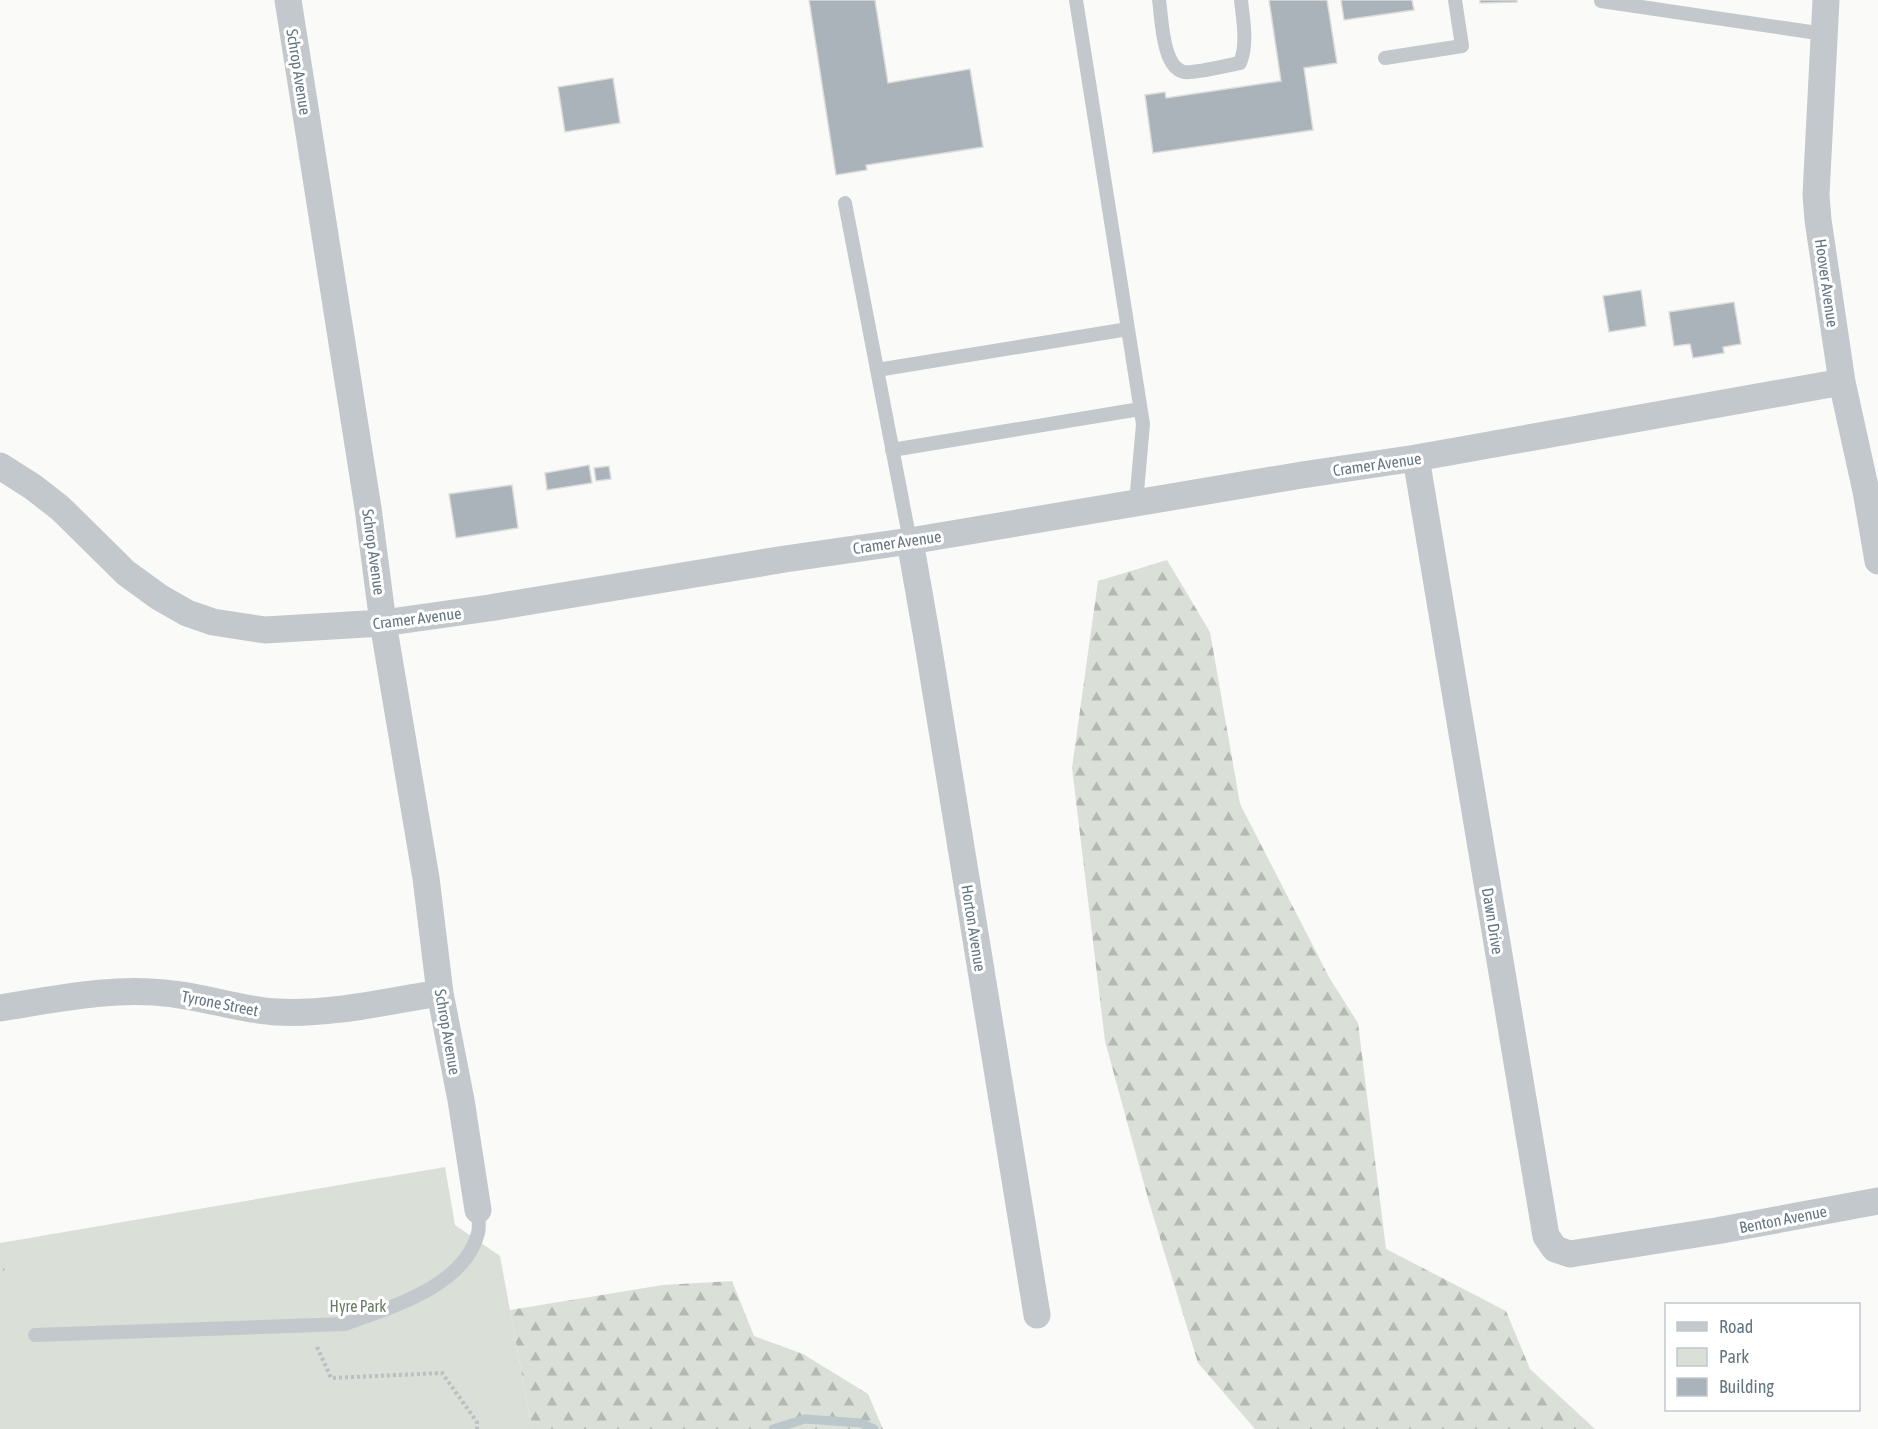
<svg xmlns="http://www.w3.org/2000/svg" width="1878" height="1429" font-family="'Asap Condensed',sans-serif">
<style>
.green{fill:#dadfd7}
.forest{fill:url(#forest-firs)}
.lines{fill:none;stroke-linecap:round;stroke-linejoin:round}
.stream{stroke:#bbc7cb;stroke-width:9}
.building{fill:#aab3b9;stroke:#dcdcda;stroke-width:1.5}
.path{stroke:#bbbfc2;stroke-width:4;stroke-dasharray:3 3;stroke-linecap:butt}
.service{stroke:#c3c8cc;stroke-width:14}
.minor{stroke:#c3c8cc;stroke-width:27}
.labels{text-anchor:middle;stroke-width:6;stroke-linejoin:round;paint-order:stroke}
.street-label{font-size:16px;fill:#657683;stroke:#fff}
.park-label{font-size:16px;fill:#687a64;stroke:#fff}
</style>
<defs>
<pattern id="forest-firs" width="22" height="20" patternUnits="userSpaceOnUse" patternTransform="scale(1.5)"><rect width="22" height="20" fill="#dadfd7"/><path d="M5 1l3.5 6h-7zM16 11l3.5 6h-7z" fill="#b4b9b4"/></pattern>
</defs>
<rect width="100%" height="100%" fill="#fafaf8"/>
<path class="green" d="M 445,1167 L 455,1225 L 500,1256 L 532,1429 L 0,1429 L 0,1243 Z"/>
<path class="forest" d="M 1167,560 L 1210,632 L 1240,804 L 1330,979 L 1358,1023 L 1386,1249 L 1506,1311 L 1530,1369 L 1595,1429 L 1255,1429 L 1198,1363 L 1149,1202 L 1105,1041 L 1072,768 L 1098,581 Z
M 0,1243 L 7,1284 L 0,1290 Z
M 732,1281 L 754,1336 L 803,1354 L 868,1394 L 883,1429 L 532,1429 L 510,1310 L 663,1285 Z"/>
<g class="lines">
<path class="stream" d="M 773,1429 L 805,1419 L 861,1423 L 874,1429"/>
</g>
<path class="building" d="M 809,0 L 875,0 L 888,83 L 970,69 L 983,147 L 866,165 L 867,170 L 836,175 Z
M 1269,0 L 1327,0 L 1337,63 L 1304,68 L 1313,130 L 1153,153 L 1145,95 L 1165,92 L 1166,98 L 1281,81 Z
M 1341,0 L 1412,0 L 1414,10 L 1344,20 Z
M 1480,0 L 1517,0 L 1517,2 L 1480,3 Z
M 613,78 L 620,123 L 565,132 L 558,87 Z
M 1641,290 L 1646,326 L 1609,332 L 1603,296 Z
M 1734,302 L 1741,344 L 1723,347 L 1724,353 L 1693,358 L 1690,344 L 1674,346 L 1669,312 Z
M 589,465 L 592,483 L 547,490 L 545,473 Z
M 609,466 L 611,479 L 596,481 L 594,468 Z
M 512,485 L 518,528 L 456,538 L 449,494 Z"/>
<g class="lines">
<path class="path" d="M 317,1347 L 331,1378 L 442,1373 L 477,1422 L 477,1429"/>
<path class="service" d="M 1076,0 L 1143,424 L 1136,503
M 1159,0 C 1162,19 1162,67 1184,72 C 1194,74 1228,65 1240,63 C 1248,44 1243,20 1241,0
M 1601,1 L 1824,34
M 1385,58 L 1462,46 L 1455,0
M 845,203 L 910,541
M 877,370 L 1128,329
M 892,450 L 1140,409
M 35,1335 L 345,1324 C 391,1307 465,1286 478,1233 C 480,1226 478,1217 478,1210"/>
<path class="minor" d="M 288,0 L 368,508 L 383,623 L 426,878 L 440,993 L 461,1100 L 478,1210
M 1826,0 L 1816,195 L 1818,220 L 1842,382 L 1866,491 L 1878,561
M 1416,458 L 1546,1236 L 1555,1249 L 1570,1254 L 1716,1231 L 1878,1201
M 0,466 L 33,487 L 60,508 L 126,573 L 159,597 L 187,613 L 213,622 L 265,630 L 383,623 L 489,608 L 785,559 L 910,541 L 1302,475 L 1416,458 L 1842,382
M 910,541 L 928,644 L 1037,1315
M 0,1008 C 57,999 115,986 173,994 C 208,998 241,1010 277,1012 C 332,1015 387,1001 440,993"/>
</g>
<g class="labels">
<g class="street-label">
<text transform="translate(299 72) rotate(81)" y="6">Schrop Avenue</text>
<text transform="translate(1827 283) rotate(82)" y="6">Hoover Avenue</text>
<text transform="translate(1377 464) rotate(-8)" y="6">Cramer Avenue</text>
<text transform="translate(897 542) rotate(-8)" y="6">Cramer Avenue</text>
<text transform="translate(374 552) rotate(82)" y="6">Schrop Avenue</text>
<text transform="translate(417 618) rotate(-7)" y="6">Cramer Avenue</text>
<text transform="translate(1493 921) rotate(81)" y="6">Dawn Drive</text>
<text transform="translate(974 928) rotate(81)" y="6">Horton Avenue</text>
<text transform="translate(220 1003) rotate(11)" y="6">Tyrone Street</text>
<text transform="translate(448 1032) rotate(80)" y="6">Schrop Avenue</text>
<text transform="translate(1783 1219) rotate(-11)" y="6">Benton Avenue</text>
</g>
<g class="park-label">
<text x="358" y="1312">Hyre Park</text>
</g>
</g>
<rect x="1665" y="1303" width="195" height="108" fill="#ffffff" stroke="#c1c8cd" stroke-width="1.5"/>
<rect x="1677" y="1322" width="30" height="9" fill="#c3c8cc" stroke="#c1c8cd" stroke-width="1.5"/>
<text x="1719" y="1333" font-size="18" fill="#657683">Road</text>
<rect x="1677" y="1348" width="30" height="18" fill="#dadfd7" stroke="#c1c8cd" stroke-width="1.5"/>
<text x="1719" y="1363" font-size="18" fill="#657683">Park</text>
<rect x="1677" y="1378" width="30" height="18" fill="#aab3b9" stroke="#c1c8cd" stroke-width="1.5"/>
<text x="1719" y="1393" font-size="18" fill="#657683">Building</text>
</svg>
